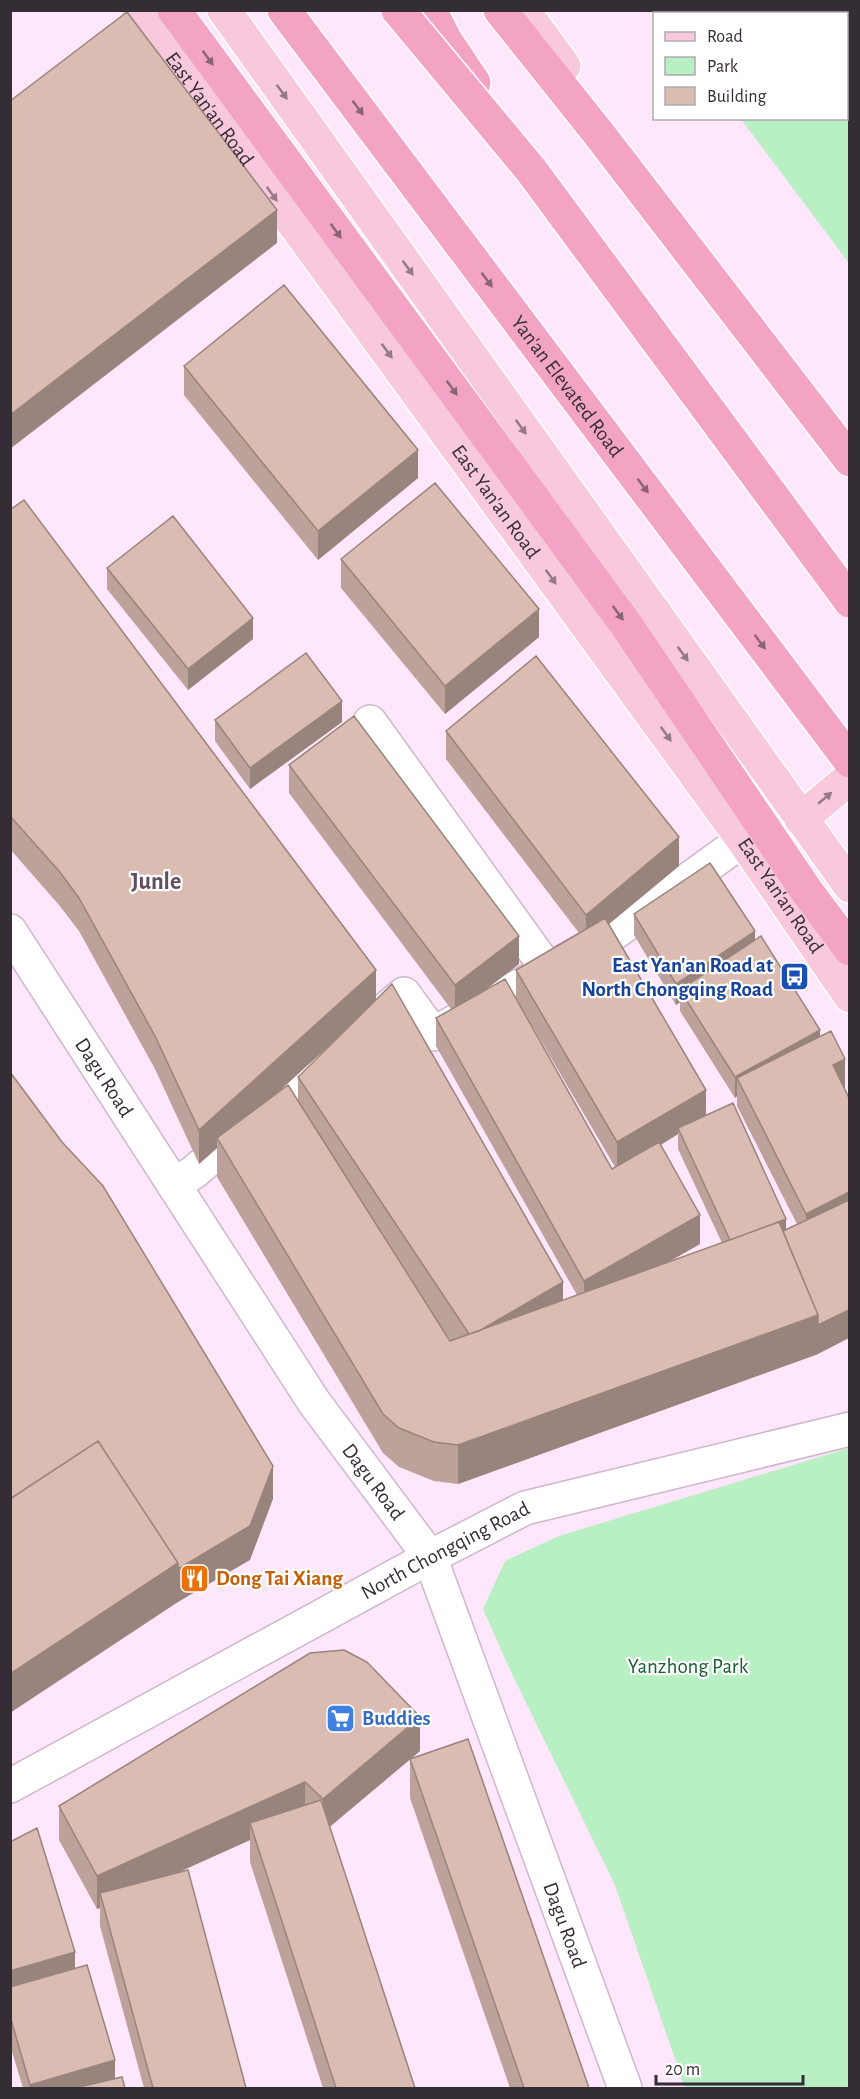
<svg xmlns="http://www.w3.org/2000/svg" width="860" height="2099" font-family="'Alegreya Sans',sans-serif">
<style>
.green{fill:#b8efc3}
.lines{fill:none;stroke-linecap:round;stroke-linejoin:round}
.minor-casing{stroke:#ceb7cb;stroke-width:36}
.major-casing{stroke:#fff;stroke-width:36}
.highway-casing{stroke:#fff;stroke-width:36}
.minor{stroke:#fff;stroke-width:33}
.major{stroke:#f8c8dc;stroke-width:33}
.highway{stroke:#f3a4c5;stroke-width:33}
.highway-bridge-casing{stroke:#fff;stroke-width:36;stroke-linecap:butt}
.highway-bridge{stroke:#f3a4c5;stroke-width:33}
.wall{fill:#bca29a;fill-rule:evenodd}
.shaded-wall{fill:#99847d}
.building{fill:#dbbcb3;stroke:#99847d;stroke-width:1.5}
.oneway{fill:#8a6376}
.oneway2{fill:#967a88}
.labels{text-anchor:middle;stroke-width:4.5;stroke-linejoin:round;paint-order:stroke}
.street-label{font-size:21px;fill:#352d35;stroke:#fff}
.transit-label{font-size:21px;font-weight:bold;fill:#164399;stroke:#fff;text-anchor:end}
.food-label{font-size:21px;font-weight:bold;fill:#c56008;stroke:#fff;text-anchor:start}
.park-label{font-size:21px;fill:#176030;stroke:#fff}
.shop-label{font-size:21px;font-weight:bold;fill:#366cbe;stroke:#fff;text-anchor:start}
.quarter-label{font-size:24px;font-weight:bold;fill:#614d5f;stroke:#fff}
</style>
<rect width="100%" height="100%" fill="#fee6fb"/>
<path class="green" d="M 659,11 L 849,11 L 849,263 L 741,119 L 846,118 L 846,14 L 662,14 Z
M 849,1448 L 849,2088 L 685,2088 L 615,1885 L 511,1672 L 483,1609 L 505,1561 L 559,1536 Z"/>
<g class="lines">
<defs>
<g id="minor">
<path d="M 370,722 L 548,970"/>
<path id="s1" d="M 10,931 L 314,1402 L 430,1557 L 625,2088"/>
<path d="M 174,1185 L 194,1172 L 404,994 L 433,1034 L 613,934 L 743,840"/>
<path id="s2" d="M 10,1786 L 430,1557 L 525,1508 L 850,1429"/>
</g>
<g id="major">
<path id="s3" d="M 138,10 L 743,840 L 850,996"/>
<path d="M 224,10 L 850,886"/>
<path d="M 523,10 L 564,66"/>
<path d="M 801,819 L 850,778"/>
</g>
<g id="highway">
<path d="M 174,10 L 627,626 L 806,890 L 850,949"/>
<path id="s4" d="M 284,10 L 850,761"/>
<path d="M 430,10 L 446,41 L 474,83"/>
<path d="M 500,10 L 599,134 L 850,460"/>
</g>
</defs>
<use href="#minor" class="minor-casing"/>
<use href="#major" class="major-casing"/>
<use href="#highway" class="highway-casing"/>
<use href="#minor" class="minor"/>
<use href="#major" class="major"/>
<use href="#highway" class="highway"/>
<defs>
<path id="highway-bridge" d="M 398,10 L 531,170 L 850,601"/>
</defs>
<use href="#highway-bridge" class="highway-bridge-casing"/>
<use href="#highway-bridge" class="highway-bridge"/>
</g>
<path class="wall" d="M 184,366 L 418,478 L 318,560 L 184,395 Z
M 10,510 L 376,1000 L 563,1300 L 577,1295 L 436,1046 L 436,1018 L 451,1009 L 289,793 L 289,765 L 519,964 L 484,991 L 516,998 L 516,970 L 579,933 L 446,759 L 446,731 L 679,866 L 609,924 L 706,1115 L 786,1229 L 797,1224 L 737,1106 L 737,1096 L 735,1098 L 680,1011 L 680,1002 L 676,1005 L 634,935 L 634,914 L 755,940 L 820,1036 L 845,1087 L 818,1354 L 458,1484 L 434,1481 L 399,1467 L 383,1453 L 217,1177 L 217,1148 L 199,1164 L 155,1069 L 79,931 L 59,905 L 10,849 ZM 524,1012 L 544,1046 L 615,1167 L 612,1169 ZM 330,1045 L 298,1077 L 298,1101 L 277,1093 ZM 678,1134 L 678,1149 L 722,1243 L 667,1263 L 700,1244 L 661,1145 ZM 420,1295 L 451,1341 L 450,1341 Z
M 341,559 L 539,637 L 445,714 L 341,588 Z
M 107,568 L 253,639 L 188,690 L 107,589 Z
M 215,720 L 342,722 L 250,789 L 215,741 Z
M 420,1751 L 330,1827 L 415,2088 L 323,2088 L 250,1862 L 250,1840 L 178,1872 L 246,2088 L 144,2088 L 100,1926 L 100,1908 L 97,1909 L 59,1840 L 59,1806 Z
M 410,1759 L 589,2088 L 510,2088 L 410,1798 Z
M 10,1842 L 75,1968 L 115,2079 L 125,2088 L 23,2088 L 10,2045 Z"/>
<path class="shaded-wall" d="M 277,210 L 277,243 L 10,449 L 10,415 Z
M 418,450 L 418,478 L 318,560 L 318,531 Z
M 539,609 L 539,637 L 445,714 L 445,686 Z
M 253,618 L 253,639 L 188,690 L 188,669 Z
M 342,701 L 342,722 L 250,789 L 250,768 Z
M 679,837 L 679,866 L 586,943 L 586,915 Z
M 755,931 L 755,952 L 680,990 L 680,1002 L 676,1005 L 676,984 Z
M 519,936 L 519,964 L 455,1013 L 455,985 Z
M 376,970 L 376,1003 L 221,1144 L 217,1138 L 217,1148 L 199,1164 L 199,1130 Z
M 820,1030 L 820,1051 L 737,1078 L 737,1096 L 735,1098 L 735,1077 Z
M 845,1059 L 845,1087 L 833,1093 L 833,1065 Z
M 706,1090 L 706,1118 L 678,1128 L 678,1134 L 617,1171 L 617,1142 Z
M 849,1192 L 849,1221 L 806,1243 L 806,1214 Z
M 700,1215 L 700,1244 L 584,1309 L 584,1281 Z
M 786,1219 L 786,1240 L 732,1244 Z
M 563,1282 L 563,1315 L 470,1336 Z
M 849,1310 L 849,1338 L 818,1354 L 458,1484 L 458,1445 L 818,1315 Z
M 273,1466 L 273,1499 L 250,1560 L 178,1602 L 10,1713 L 10,1674 Z
M 420,1717 L 420,1751 L 323,1832 L 323,1799 Z
M 305,1782 L 305,1815 L 250,1823 L 250,1840 L 104,1906 L 100,1893 L 100,1908 L 97,1909 L 97,1876 Z
M 75,1952 L 75,1980 L 10,2000 L 10,1971 Z
M 115,2060 L 115,2088 L 30,2088 L 30,2085 Z"/>
<path class="building" d="M 127,12 L 277,210 L 10,415 L 10,101 Z
M 284,285 L 418,450 L 318,531 L 184,366 Z
M 435,483 L 539,609 L 445,686 L 341,559 Z
M 24,500 L 376,970 L 199,1130 L 155,1036 L 79,898 L 59,871 L 10,816 L 10,510 Z
M 173,516 L 253,618 L 188,669 L 107,568 Z
M 306,653 L 342,701 L 250,768 L 215,720 Z
M 536,656 L 679,837 L 586,915 L 446,731 Z
M 354,716 L 519,936 L 455,985 L 289,765 Z
M 710,863 L 755,931 L 676,984 L 634,914 Z
M 605,918 L 706,1090 L 617,1142 L 516,970 Z
M 761,936 L 820,1030 L 735,1077 L 680,990 Z
M 505,979 L 612,1169 L 659,1142 L 700,1215 L 584,1281 L 436,1018 Z
M 392,984 L 563,1282 L 479,1331 L 469,1334 L 298,1077 Z
M 831,1031 L 845,1059 L 833,1065 L 849,1098 L 849,1192 L 806,1214 L 737,1078 Z
M 10,1072 L 62,1142 L 103,1186 L 273,1466 L 250,1526 L 178,1569 L 178,1563 L 98,1441 L 10,1499 Z
M 288,1085 L 450,1341 L 779,1222 L 818,1315 L 458,1445 L 434,1442 L 399,1428 L 383,1414 L 217,1138 Z
M 733,1103 L 786,1219 L 730,1240 L 678,1128 Z
M 849,1200 L 849,1310 L 818,1325 L 818,1315 L 783,1231 Z
M 98,1441 L 178,1563 L 10,1674 L 10,1499 Z
M 344,1650 L 367,1662 L 420,1717 L 323,1799 L 305,1782 L 97,1876 L 59,1806 L 310,1653 Z
M 468,1739 L 589,2088 L 524,2088 L 410,1759 Z
M 321,1800 L 415,2088 L 336,2088 L 250,1823 Z
M 37,1828 L 75,1952 L 10,1971 L 10,1842 Z
M 188,1870 L 246,2088 L 153,2088 L 100,1893 Z
M 87,1965 L 115,2060 L 30,2085 L 10,2016 L 10,1987 Z
M 122,2077 L 125,2088 L 75,2088 Z"/>
<defs><path id="oneway-solid" d="M-6-.8H1V-3.2L6.5 0L1 3.2V.8H-6Z" transform="scale(1.5)"/></defs>
<g class="oneway">
<use href="#oneway-solid" transform="translate(208 58) rotate(54)"/>
<use href="#oneway-solid" transform="translate(358 108) rotate(53)"/>
<use href="#oneway-solid" transform="translate(336 231) rotate(54)"/>
<use href="#oneway-solid" transform="translate(487 280) rotate(53)"/>
<use href="#oneway-solid" transform="translate(452 388) rotate(54)"/>
<use href="#oneway-solid" transform="translate(643 486) rotate(53)"/>
<use href="#oneway-solid" transform="translate(618 613) rotate(54)"/>
<use href="#oneway-solid" transform="translate(760 642) rotate(53)"/>
</g>
<g class="oneway2">
<use href="#oneway-solid" transform="translate(282 92) rotate(54)"/>
<use href="#oneway-solid" transform="translate(272 194) rotate(54)"/>
<use href="#oneway-solid" transform="translate(408 268) rotate(54)"/>
<use href="#oneway-solid" transform="translate(387 351) rotate(54)"/>
<use href="#oneway-solid" transform="translate(521 427) rotate(54)"/>
<use href="#oneway-solid" transform="translate(551 577) rotate(54)"/>
<use href="#oneway-solid" transform="translate(683 654) rotate(54)"/>
<use href="#oneway-solid" transform="translate(666 734) rotate(54)"/>
<use href="#oneway-solid" transform="translate(825 798) rotate(-40)"/>
</g>
<defs>
<symbol id="bus-square" viewBox="-11 -11 22 22"><rect x="-9" y="-9" width="18" height="18" rx="4" fill="#1a4fb4" stroke="#fff"/><path d="M-5-6H5V4H4V6H2V4H-2V6H-4V4H-5ZM-3.5-4V0h7V-4ZM-3.5 1.2v1.5H-2V1.2ZM2 1.2v1.5H3.5V1.2Z" fill="#fff"/></symbol>
<symbol id="restaurant-square" viewBox="-11 -11 22 22"><rect x="-9" y="-9" width="18" height="18" rx="4" fill="#e8710a" stroke="#fff"/><path d="M-5-6h1v4h1v-4h1v4h1v-4h1v5L-1.5 .5V6h-2V.5L-5-1ZM5-6V6H3V1.5H1.5Q1.5-4 5-6Z" fill="#fff"/></symbol>
<symbol id="supermarket-square" viewBox="-11 -11 22 22"><rect x="-9" y="-9" width="18" height="18" rx="4" fill="#3f7fe0" stroke="#fff"/><path d="M-6-5.5h2.5l.6 2H6L4.5 2H-2.5L-4.4-4H-6ZM-1.5 3.2a1.3 1.3 0 1 0 .1 0ZM3 3.2a1.3 1.3 0 1 0 .1 0Z" fill="#fff"/></symbol>
</defs>
<g fill-rule="evenodd">
<use href="#bus-square" x="778" y="960" width="33" height="33"/>
<use href="#restaurant-square" x="178" y="1562" width="33" height="33"/>
<use href="#supermarket-square" x="324" y="1702" width="33" height="33"/>
</g>
<g class="labels">
<g class="street-label">
<text dy="7" stroke="none"><textPath href="#s3" startOffset="122">East Yan'an Road</textPath></text>
<text dy="7" stroke="none"><textPath href="#s4" startOffset="471">Yan'an Elevated Road</textPath></text>
<text dy="7" stroke="none"><textPath href="#s3" startOffset="608">East Yan'an Road</textPath></text>
<text dy="7" stroke="none"><textPath href="#s3" startOffset="1094">East Yan'an Road</textPath></text>
<text dy="7" stroke="none"><textPath href="#s1" startOffset="174">Dagu Road</textPath></text>
<text dy="7" stroke="none"><textPath href="#s1" startOffset="660">Dagu Road</textPath></text>
<text dy="7" stroke="none"><textPath href="#s2" startOffset="495">North Chongqing Road</textPath></text>
<text dy="7" stroke="none"><textPath href="#s1" startOffset="1146">Dagu Road</textPath></text>
</g>
<g class="transit-label">
<text x="773" y="972">East Yan'an Road at<tspan x="773" dy="24">North Chongqing Road</tspan></text>
</g>
<g class="food-label">
<text x="216" y="1585">Dong Tai Xiang</text>
</g>
<g class="park-label">
<text x="688" y="1673">Yanzhong Park</text>
</g>
<g class="shop-label">
<text x="362" y="1725">Buddies</text>
</g>
<g class="quarter-label">
<text x="156" y="889">Junle</text>
</g>
</g>
<rect width="860" height="2099" fill="none" stroke="#352d35" stroke-width="24"/>
<rect x="653" y="12" width="195" height="108" fill="#ffffff" stroke="#aeabae" stroke-width="1.5"/>
<rect x="665" y="32" width="30" height="9" fill="#f8c8dc" stroke="#aeabae" stroke-width="1.5"/>
<text x="707" y="42" font-size="18" fill="#352d35">Road</text>
<rect x="665" y="57" width="30" height="18" fill="#b8efc3" stroke="#aeabae" stroke-width="1.5"/>
<text x="707" y="72" font-size="18" fill="#352d35">Park</text>
<rect x="665" y="87" width="30" height="18" fill="#dbbcb3" stroke="#aeabae" stroke-width="1.5"/>
<text x="707" y="102" font-size="18" fill="#352d35">Building</text>
<path d="M656 2075v9h147v-9" fill="none" stroke="#352d35" stroke-width="3"/>
<text x="665" y="2075" font-size="18" fill="#352d35" stroke="#ffffff" stroke-width="4.5" paint-order="stroke">20 m</text>
</svg>
